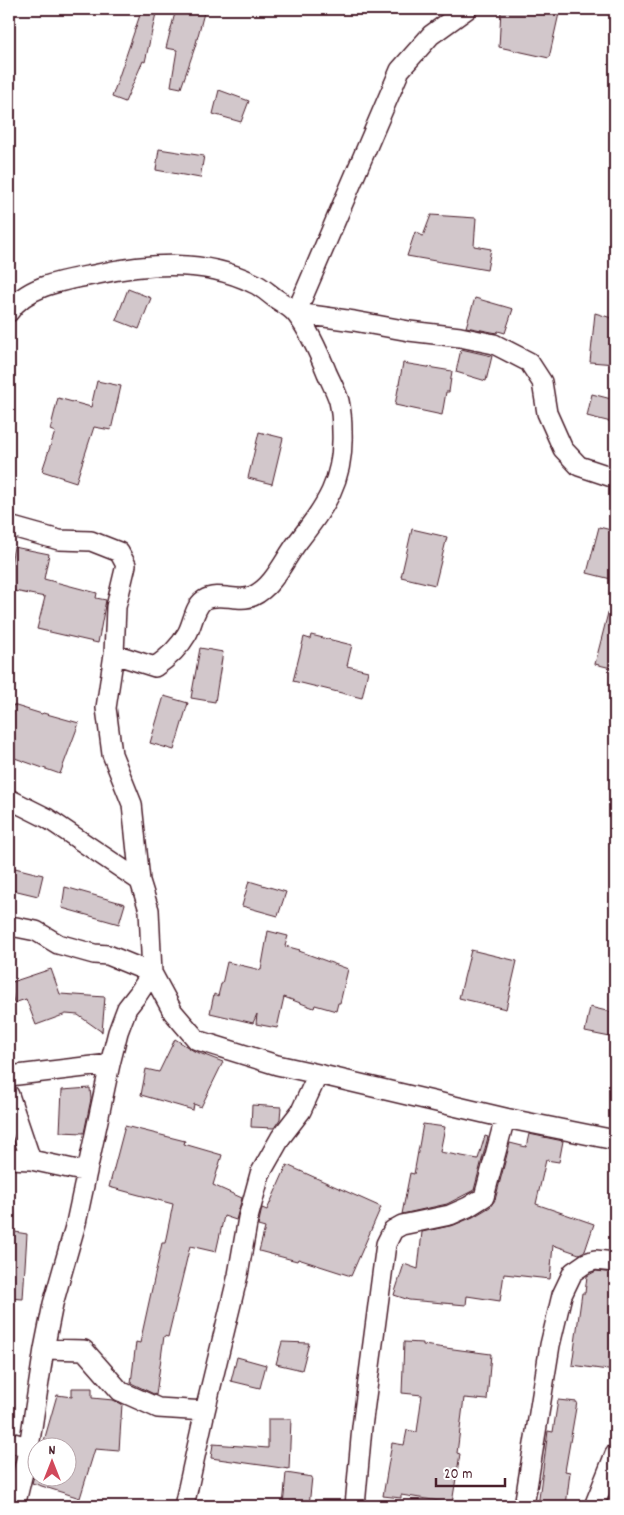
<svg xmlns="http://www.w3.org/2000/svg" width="624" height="1515" font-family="Dekko,sans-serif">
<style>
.building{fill:#d2c7cb;stroke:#4a1f2b}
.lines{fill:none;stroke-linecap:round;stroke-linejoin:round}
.street-casing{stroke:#4a1f2b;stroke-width:22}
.street{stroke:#fff;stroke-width:19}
</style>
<rect width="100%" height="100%" fill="#fff"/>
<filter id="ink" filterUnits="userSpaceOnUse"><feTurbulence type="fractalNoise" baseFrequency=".02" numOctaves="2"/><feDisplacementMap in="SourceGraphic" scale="10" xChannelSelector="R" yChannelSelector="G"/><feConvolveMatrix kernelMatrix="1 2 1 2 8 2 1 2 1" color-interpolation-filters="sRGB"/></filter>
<g filter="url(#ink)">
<path class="building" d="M 142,9 L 157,9 L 145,62 L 143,61 L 125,102 L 112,97 Z
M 176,9 L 205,9 L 195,47 L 181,88 L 171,86 L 177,50 L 166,48 Z
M 501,9 L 560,9 L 549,58 L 499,47 Z
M 219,90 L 249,101 L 241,122 L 213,114 Z
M 159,149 L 204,156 L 200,178 L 156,170 Z
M 431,215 L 476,218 L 474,246 L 491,249 L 487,270 L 407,256 L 415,232 L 423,236 Z
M 128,289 L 151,298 L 139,329 L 116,320 Z
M 475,298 L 513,309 L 505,333 L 498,331 L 497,333 L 466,327 Z
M 595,313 L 615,319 L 615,364 L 590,362 Z
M 461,349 L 492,356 L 486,381 L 456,372 Z
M 403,363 L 452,371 L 449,392 L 446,392 L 442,415 L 395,405 Z
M 97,381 L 121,386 L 111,430 L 94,427 L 76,482 L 42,471 L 55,432 L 50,430 L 58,398 L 91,407 Z
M 592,394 L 615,400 L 615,423 L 587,416 Z
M 259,432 L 283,438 L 272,484 L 248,478 Z
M 599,527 L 615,531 L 615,580 L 587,573 Z
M 412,529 L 447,537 L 435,585 L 401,577 Z
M 14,547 L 49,554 L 44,579 L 97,593 L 96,598 L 106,600 L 98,643 L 37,629 L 45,597 L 9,590 L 9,574 Z
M 609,609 L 615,610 L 615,669 L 595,664 Z
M 311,635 L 352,645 L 347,666 L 368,671 L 362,698 L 293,681 L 304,637 L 310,639 Z
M 200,648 L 223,652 L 215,702 L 191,698 Z
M 164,696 L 188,703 L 174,750 L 150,743 Z
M 13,705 L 42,714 L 43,713 L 79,723 L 60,774 L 9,756 L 9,718 Z
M 15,868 L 43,875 L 38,896 L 9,889 Z
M 249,881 L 286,892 L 278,916 L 242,906 Z
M 65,887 L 125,904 L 119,924 L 62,908 Z
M 268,931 L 288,936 L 285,946 L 300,950 L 299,951 L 348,969 L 340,1003 L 338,1003 L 336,1011 L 315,1005 L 314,1008 L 284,997 L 277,1028 L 256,1024 L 257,1014 L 253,1023 L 210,1013 L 214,994 L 218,996 L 221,984 L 222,984 L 227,962 L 261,970 Z
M 471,950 L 517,961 L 506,1009 L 459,998 Z
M 51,969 L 60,994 L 105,997 L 102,1032 L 78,1015 L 66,1014 L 36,1025 L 26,999 L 14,1003 L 9,983 Z
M 590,1007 L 615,1013 L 615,1038 L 585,1032 Z
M 175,1039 L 194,1051 L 223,1062 L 201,1107 L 194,1104 L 193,1110 L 141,1095 L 146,1069 L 159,1072 Z
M 90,1088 L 91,1099 L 84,1133 L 60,1132 L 62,1090 Z
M 252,1105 L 281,1107 L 280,1119 L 274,1128 L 251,1127 Z
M 423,1124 L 445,1127 L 440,1152 L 478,1159 L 485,1136 L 488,1137 L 474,1190 L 447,1204 L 402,1214 L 410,1173 L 414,1174 Z
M 125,1126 L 185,1141 L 184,1144 L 222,1155 L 213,1185 L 242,1198 L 236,1220 L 224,1216 L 216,1252 L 190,1246 L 168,1337 L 164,1336 L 156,1395 L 131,1383 L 136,1342 L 140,1343 L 162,1243 L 165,1243 L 173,1204 L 109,1187 Z
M 529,1134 L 563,1141 L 559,1162 L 546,1160 L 536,1204 L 594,1224 L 585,1251 L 579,1254 L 553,1245 L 550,1279 L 504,1274 L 500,1301 L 467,1296 L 466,1305 L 409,1300 L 394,1295 L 404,1264 L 418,1269 L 422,1232 L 454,1225 L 473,1217 L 490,1207 L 495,1200 L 510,1143 L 526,1147 Z
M 287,1165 L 381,1207 L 351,1276 L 298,1259 L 297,1261 L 259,1251 L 265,1228 L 258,1226 L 262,1208 L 267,1210 Z
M 9,1231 L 27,1234 L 23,1299 L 9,1298 Z
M 596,1271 L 615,1273 L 615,1371 L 572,1365 L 582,1293 L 585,1293 L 587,1276 Z
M 282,1342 L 309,1343 L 302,1370 L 276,1364 Z
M 404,1342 L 423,1343 L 423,1345 L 491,1354 L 487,1400 L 464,1398 L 457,1453 L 460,1454 L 452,1503 L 401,1495 L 401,1498 L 383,1496 L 392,1443 L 404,1445 L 407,1430 L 417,1432 L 422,1395 L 402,1393 Z
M 237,1357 L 266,1365 L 260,1388 L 231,1381 Z
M 72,1388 L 92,1388 L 92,1398 L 113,1400 L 122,1404 L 119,1451 L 95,1449 L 80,1498 L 32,1483 L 38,1462 L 38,1478 L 68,1478 L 68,1448 L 42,1448 L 57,1395 L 72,1397 Z
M 558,1400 L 577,1402 L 565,1471 L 570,1472 L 566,1506 L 538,1506 L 548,1431 L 553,1432 Z
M 268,1419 L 291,1419 L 289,1469 L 211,1458 L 213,1444 L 268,1448 Z
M 286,1473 L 312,1477 L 309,1506 L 283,1506 Z"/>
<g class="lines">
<defs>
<path id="street" d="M 467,9 L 431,35 L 400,70 L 296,313 L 354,321 L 409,331 L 460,337 L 494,344 L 529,362 L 542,382 L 547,413 L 563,449 L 579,466 L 615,478
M 9,312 C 27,284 68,280 98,274 C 149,263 205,259 253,283 C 261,286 268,293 275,298 C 282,303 292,308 297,315 C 310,332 319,353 327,373 C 331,382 336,391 339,401 C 341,410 342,422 342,432 C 344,481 326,505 297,543 C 284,560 274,586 253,596 C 239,603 218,591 204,600 C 194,607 193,624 187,634 C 179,648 168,658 155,667 L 114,654
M 9,526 L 59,540 L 91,541 L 119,552 L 126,565 L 116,607 L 114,654 L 106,708 L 112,754 L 132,804 L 140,881 L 149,910 L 152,973 L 138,994 L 127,1008 L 118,1032 L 110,1064 L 9,1076
M 9,799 L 47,818 L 140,881
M 9,928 L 16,927 L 36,931 L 58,944 L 94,954 L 108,955 L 152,973 L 173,1012 L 197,1040 L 277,1065 L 318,1074 L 505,1118 L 615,1140
M 9,1095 L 31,1160 L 87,1172
M 9,1159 L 31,1160
M 44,1349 L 84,1350 L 120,1391 L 158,1408 L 205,1411
M 9,1442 L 29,1447
M 15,1506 L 29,1447 L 44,1349 L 53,1304 L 76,1223 L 110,1064
M 184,1506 L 205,1411 L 238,1275 L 248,1218 L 260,1174 L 281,1137 L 301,1111 L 318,1074
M 355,1506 L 362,1427 L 386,1244 L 393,1230 L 402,1225 L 450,1215 L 468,1207 L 484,1197 L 505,1118
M 524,1506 L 550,1345 L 562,1295 L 573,1272 L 586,1263 L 595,1260 L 615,1262
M 594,1506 L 615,1454"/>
</defs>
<use href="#street" class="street-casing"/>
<use href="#street" class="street"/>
</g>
</g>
<rect width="624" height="1515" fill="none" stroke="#fff" stroke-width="30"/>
<rect x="15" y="15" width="594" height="1485" fill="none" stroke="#4a1f2b" stroke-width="2" filter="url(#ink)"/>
<g transform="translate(52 1462)"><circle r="24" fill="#ffffff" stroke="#b7a5aa"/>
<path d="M0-4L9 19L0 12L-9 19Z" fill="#d1495b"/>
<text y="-8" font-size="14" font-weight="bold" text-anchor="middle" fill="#4a1f2b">N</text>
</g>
<path d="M436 1478v8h69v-8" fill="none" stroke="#4a1f2b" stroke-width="2.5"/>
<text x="444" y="1478" font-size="15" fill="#4a1f2b" stroke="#ffffff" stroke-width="4" paint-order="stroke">20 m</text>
</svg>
